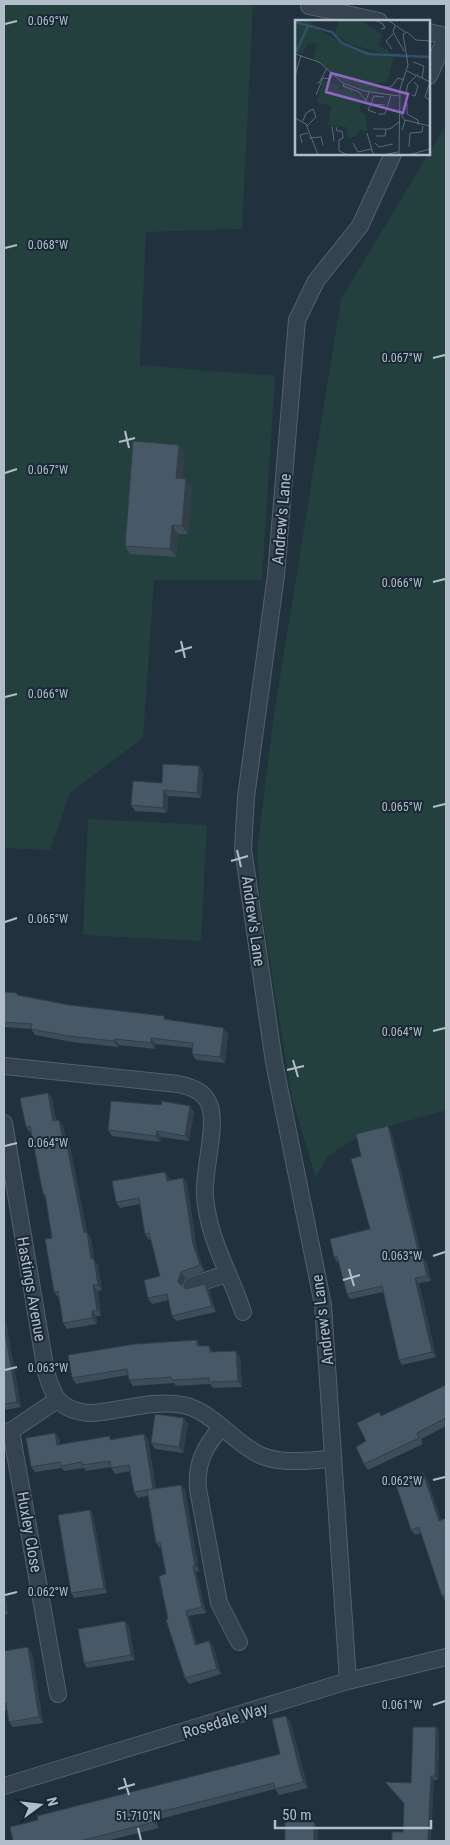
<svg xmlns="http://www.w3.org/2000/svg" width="450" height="1845" font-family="'Roboto Condensed',sans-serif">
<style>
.green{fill:#233f3e}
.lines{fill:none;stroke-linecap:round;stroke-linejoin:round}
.minor-casing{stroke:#53616c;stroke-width:18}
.minor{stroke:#35434e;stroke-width:16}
.wall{fill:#3d4d59}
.shaded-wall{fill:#323e48}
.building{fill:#475967;stroke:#323e48}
.ticks{fill:none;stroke:#b1bec9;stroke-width:2}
.labels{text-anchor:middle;stroke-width:4;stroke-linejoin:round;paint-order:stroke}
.street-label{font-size:16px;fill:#b1bec9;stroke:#1a2833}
.inset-river{fill:none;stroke:#345067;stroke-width:2.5}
.inset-road{fill:none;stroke:#5b6a76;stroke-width:1}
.view{fill:#9166c3;fill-opacity:0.15;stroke:#9166c3;stroke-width:2.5}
.inset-edge{fill:none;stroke:#b1bec9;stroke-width:2.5}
.ticks-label{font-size:12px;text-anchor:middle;fill:#b1bec9;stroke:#1a2833;stroke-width:4;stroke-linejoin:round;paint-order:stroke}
</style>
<rect width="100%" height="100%" fill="#21323e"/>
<path class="green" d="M 4,4 L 253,4 L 242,229 L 146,232 L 140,365 L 275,376 L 262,580 L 154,580 L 143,738 L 70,793 L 50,850 L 4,848 Z
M 446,125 L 446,1110 L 362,1134 L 327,1157 L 316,1178 L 292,1099 L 260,899 L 257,851 L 274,715 L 341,299 Z
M 88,819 L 207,825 L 201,941 L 83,935 Z"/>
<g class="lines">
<defs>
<path id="minor" d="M 309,4 L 309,6 L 379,21
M 429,32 L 446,36
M 429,76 L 446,38
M 4,1066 L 178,1084 C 191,1087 204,1091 209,1104 C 218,1124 203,1171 205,1196 C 208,1238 230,1273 243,1312
M 4,1123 L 46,1372 C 53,1397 60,1410 88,1413 C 119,1412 152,1399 183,1405 C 211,1410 234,1443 260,1455 C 282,1465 309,1460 332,1459
M 192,1285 L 227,1274
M 221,1428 C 204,1447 196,1464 198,1489 L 219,1603 L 239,1642
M 11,1431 L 58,1694
M 4,1432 L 11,1431 L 57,1400
M 348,1681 L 323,1305 L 274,1062 L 243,849 L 246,797 L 276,575 L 297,320 L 316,281 L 360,226 L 393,154
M 4,1786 L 348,1681 L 446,1657"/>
</defs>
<use href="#minor" class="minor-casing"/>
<use href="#minor" class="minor"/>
</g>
<path class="wall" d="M 179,445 L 185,453 L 182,479 L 192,487 L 188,534 L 178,534 L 176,557 L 130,554 L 125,546 Z
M 199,766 L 203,772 L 201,798 L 168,796 L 167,813 L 135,811 L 131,805 L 162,783 Z
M 4,992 L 69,1005 L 167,1020 L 228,1034 L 225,1063 L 196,1060 L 192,1054 L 193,1048 L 155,1044 L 155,1049 L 119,1045 L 118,1047 L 72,1042 L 35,1035 L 31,1029 L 4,1027 Z
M 48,1093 L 52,1098 L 56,1120 L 63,1126 L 65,1135 L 69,1141 L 87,1233 L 91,1238 L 94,1260 L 98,1265 L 102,1290 L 98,1291 L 101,1316 L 96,1316 L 97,1324 L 67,1329 L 63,1323 L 59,1297 L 58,1297 L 54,1292 L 52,1238 L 46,1199 L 43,1194 L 31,1132 L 30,1133 L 26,1127 Z
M 194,1112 L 189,1141 L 161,1137 L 160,1142 L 112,1136 L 108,1130 Z
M 388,1126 L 391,1131 L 422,1258 L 427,1263 L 431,1281 L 419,1283 L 436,1357 L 402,1365 L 399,1360 L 384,1292 L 350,1299 L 347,1294 L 339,1261 L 337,1262 L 334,1257 L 370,1229 L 361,1156 Z
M 165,1172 L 169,1178 L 170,1180 L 183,1178 L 187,1183 L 197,1250 L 204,1271 L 185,1278 L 183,1286 L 186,1289 L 205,1284 L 209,1290 L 216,1312 L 176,1321 L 172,1316 L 169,1300 L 152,1304 L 148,1298 L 160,1276 L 151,1239 L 149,1240 L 145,1234 L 140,1204 L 120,1208 L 116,1202 Z
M 4,1311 L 21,1407 L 4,1410 Z
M 201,1346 L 209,1346 L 213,1352 L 236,1351 L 240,1357 L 242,1387 L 213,1388 L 210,1384 L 176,1386 L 174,1383 L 133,1386 L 129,1380 L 128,1375 L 76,1384 L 72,1378 Z
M 446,1385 L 446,1426 L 421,1439 L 423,1444 L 368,1470 L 364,1464 L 366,1441 L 379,1412 L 382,1416 Z
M 184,1418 L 188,1424 L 183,1453 L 155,1449 L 151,1443 Z
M 55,1433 L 59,1438 L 60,1445 L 112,1439 L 144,1434 L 148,1440 L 156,1489 L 181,1485 L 185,1490 L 199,1571 L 196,1572 L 206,1613 L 189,1616 L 197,1645 L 209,1641 L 213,1646 L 221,1674 L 189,1684 L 185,1678 L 168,1619 L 166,1574 L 161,1548 L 160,1548 L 156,1543 L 148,1496 L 138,1498 L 134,1492 L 130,1471 L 115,1474 L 111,1467 L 86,1471 L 84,1468 L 64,1471 L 62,1468 L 35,1472 L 31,1467 Z
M 423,1473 L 427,1479 L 441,1520 L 446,1518 L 446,1602 L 442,1596 L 421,1533 L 415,1535 L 411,1530 Z
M 90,1510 L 93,1515 L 107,1593 L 74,1598 L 71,1593 Z
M 4,1588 L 8,1614 L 4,1615 Z
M 129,1626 L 135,1660 L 87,1668 L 84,1663 Z
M 4,1651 L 32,1653 L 43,1723 L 13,1727 L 9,1722 L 7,1710 L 4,1710 Z
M 290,1721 L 308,1788 L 279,1795 L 275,1789 L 156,1820 L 159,1828 L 106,1841 L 13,1841 L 280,1754 Z
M 436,1727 L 439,1731 L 438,1780 L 434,1780 L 403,1832 L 404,1804 L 385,1782 L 411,1783 Z"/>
<path class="shaded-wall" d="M 179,445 L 185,453 L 182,487 L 176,478 Z
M 186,479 L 192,487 L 188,534 L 182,526 Z
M 172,525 L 178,534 L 176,557 L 170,549 Z
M 199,766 L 203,772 L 201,798 L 197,793 Z
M 164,790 L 168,796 L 167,813 L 163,808 Z
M 224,1028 L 228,1034 L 225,1063 L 220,1057 Z
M 151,1038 L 155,1044 L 155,1049 L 151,1043 Z
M 115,1039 L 119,1045 L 118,1047 L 114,1041 Z
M 48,1093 L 52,1098 L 57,1127 L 53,1121 Z
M 190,1106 L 194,1112 L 189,1141 L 185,1136 Z
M 59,1120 L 63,1126 L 66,1141 L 62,1136 Z
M 388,1126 L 391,1131 L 424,1264 L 420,1259 Z
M 157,1131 L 161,1137 L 160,1142 L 156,1136 Z
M 65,1135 L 69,1141 L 87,1233 L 91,1238 L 94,1260 L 98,1265 L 102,1290 L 98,1285 L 84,1233 Z
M 165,1172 L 169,1178 L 170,1186 L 167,1181 Z
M 183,1178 L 187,1183 L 197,1250 L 204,1271 L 200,1265 L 193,1244 Z
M 423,1258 L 427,1263 L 431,1281 L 427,1276 Z
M 181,1272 L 185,1278 L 182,1288 L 178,1282 Z
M 415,1278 L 419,1283 L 436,1357 L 432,1352 Z
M 205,1284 L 209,1290 L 216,1312 L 212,1306 Z
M 93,1285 L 98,1291 L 101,1316 L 97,1310 Z
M 4,1311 L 21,1407 L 17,1402 L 4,1326 Z
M 92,1311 L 96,1316 L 97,1324 L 92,1318 Z
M 197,1340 L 201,1346 L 197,1346 Z
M 209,1346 L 213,1351 L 214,1358 L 210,1352 Z
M 236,1351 L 240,1357 L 242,1387 L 238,1381 Z
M 184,1418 L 188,1424 L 183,1453 L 179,1447 Z
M 55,1433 L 59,1438 L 61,1451 L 57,1445 Z
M 144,1434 L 148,1440 L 157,1495 L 153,1489 Z
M 423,1473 L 427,1479 L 443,1526 L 439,1521 Z
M 181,1485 L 185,1490 L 199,1571 L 195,1566 Z
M 90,1510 L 93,1515 L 107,1593 L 104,1588 Z
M 193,1566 L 196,1572 L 206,1613 L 202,1607 Z
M 4,1588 L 8,1614 L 5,1610 L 4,1602 Z
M 186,1611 L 189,1616 L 198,1651 L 195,1645 Z
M 125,1621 L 129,1626 L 135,1660 L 131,1655 Z
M 209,1641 L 213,1646 L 221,1674 L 217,1669 Z
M 28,1647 L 32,1653 L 43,1723 L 39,1717 Z
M 286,1716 L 290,1721 L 308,1788 L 303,1782 Z
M 436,1727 L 439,1731 L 438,1780 L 435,1776 Z
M 431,1776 L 434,1780 L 431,1841 L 428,1841 Z
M 152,1814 L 156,1820 L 159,1828 L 154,1822 Z
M 314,1822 L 318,1828 L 318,1841 L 314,1841 Z"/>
<path class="building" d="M 133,441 L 179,445 L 176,478 L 186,479 L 182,526 L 172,525 L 170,549 L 125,546 Z
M 163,764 L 199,766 L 197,793 L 164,790 L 163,808 L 131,805 L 133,781 L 162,783 Z
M 4,992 L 17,993 L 17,995 L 69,1005 L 164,1016 L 164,1019 L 224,1028 L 220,1057 L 192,1054 L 193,1043 L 151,1038 L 151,1043 L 115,1039 L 114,1041 L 68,1036 L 31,1029 L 32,1024 L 4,1022 Z
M 48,1093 L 53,1121 L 59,1120 L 62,1136 L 65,1135 L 84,1233 L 87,1232 L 91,1259 L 94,1259 L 98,1285 L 93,1285 L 97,1310 L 92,1311 L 92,1318 L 63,1323 L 58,1291 L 54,1292 L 45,1239 L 52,1238 L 45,1194 L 43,1194 L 30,1126 L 26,1127 L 20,1098 Z
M 111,1101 L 161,1105 L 162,1101 L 190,1106 L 185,1136 L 157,1131 L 156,1136 L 108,1130 Z
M 388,1126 L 420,1259 L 423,1258 L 427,1276 L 415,1278 L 432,1352 L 399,1360 L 382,1286 L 347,1294 L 337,1256 L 334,1257 L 330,1239 L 370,1229 L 351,1159 L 361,1156 L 356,1134 Z
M 165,1172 L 167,1181 L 183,1178 L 193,1244 L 200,1265 L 181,1272 L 178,1282 L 186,1289 L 205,1284 L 212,1306 L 172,1316 L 167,1294 L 148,1298 L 144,1280 L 160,1276 L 149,1233 L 145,1234 L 139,1198 L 116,1202 L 112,1181 Z
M 4,1326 L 17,1402 L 4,1404 Z
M 197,1340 L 197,1346 L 209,1346 L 210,1352 L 236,1351 L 238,1381 L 209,1382 L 209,1378 L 172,1380 L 171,1377 L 129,1380 L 127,1369 L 72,1378 L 68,1355 L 135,1344 Z
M 446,1385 L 446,1418 L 417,1433 L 419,1438 L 364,1464 L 356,1447 L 366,1441 L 357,1423 L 379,1412 L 381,1416 Z
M 155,1414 L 184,1418 L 179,1447 L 151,1443 Z
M 55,1433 L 57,1445 L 110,1436 L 110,1440 L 144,1434 L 153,1489 L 134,1492 L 129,1465 L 111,1468 L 110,1461 L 82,1465 L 82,1462 L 60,1466 L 60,1462 L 31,1467 L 26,1438 Z
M 423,1473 L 439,1521 L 446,1518 L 446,1595 L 442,1596 L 419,1527 L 411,1530 L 395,1482 Z
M 181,1485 L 195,1566 L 193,1566 L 202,1607 L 186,1611 L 195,1645 L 209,1641 L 217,1669 L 185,1678 L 166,1620 L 168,1619 L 159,1576 L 166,1574 L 160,1542 L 156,1543 L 147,1490 Z
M 90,1510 L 104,1588 L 71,1593 L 58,1515 Z
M 125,1621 L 131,1655 L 84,1663 L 78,1629 Z
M 28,1647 L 39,1717 L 9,1722 L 6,1703 L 4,1704 L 4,1651 Z
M 286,1716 L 303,1782 L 275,1789 L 274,1783 L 152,1814 L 154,1822 L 80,1841 L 13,1841 L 10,1827 L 38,1820 L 37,1816 L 280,1754 L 272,1719 Z
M 413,1727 L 436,1727 L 435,1776 L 431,1776 L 428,1841 L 392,1841 L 392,1832 L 403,1832 L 404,1803 L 385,1782 L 411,1783 Z
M 285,1822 L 314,1822 L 314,1841 L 285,1841 Z"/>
<path class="ticks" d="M 5,24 L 17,21M 5,248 L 17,245M 433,358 L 445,355M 125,431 L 129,448M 119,442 L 135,438M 5,473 L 17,469M 433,582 L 445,579M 181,641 L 185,658M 175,652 L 192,647M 5,697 L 17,694M 433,807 L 445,804M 237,850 L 241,867M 231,861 L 248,856M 5,922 L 17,918M 433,1031 L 445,1028M 293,1060 L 298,1077M 287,1070 L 304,1066M 5,1146 L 17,1143M 433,1256 L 445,1252M 349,1269 L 354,1286M 343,1280 L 360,1275M 5,1370 L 17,1367M 433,1480 L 445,1477M 5,1595 L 17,1592M 433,1705 L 445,1701M 124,1778 L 129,1795M 118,1789 L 135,1784M 138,1828 L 141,1840"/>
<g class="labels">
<g class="street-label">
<text transform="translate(281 519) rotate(-85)" y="6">Andrew's Lane</text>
<text transform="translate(254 921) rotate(82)" y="6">Andrew's Lane</text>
<text transform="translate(32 1289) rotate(80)" y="6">Hastings Avenue</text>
<text transform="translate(322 1320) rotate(-97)" y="6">Andrew's Lane</text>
<text transform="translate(30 1532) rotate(80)" y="6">Huxley Close</text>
<text transform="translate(225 1720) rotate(-17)" y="6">Rosedale Way</text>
</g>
</g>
<g transform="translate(295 20)">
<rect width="135" height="135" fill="#21323e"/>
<path d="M 14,0 L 21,8 L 54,27 L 99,37 L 92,62 L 82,63 L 84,72 L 70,71 L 48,61 L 18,38 L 22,23 L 12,24 L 8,34 L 0,33 L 0,1 ZM 44,0 L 64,0 L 78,8 L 88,15 L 84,26 L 94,31 L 94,35 L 55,24 L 40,14 ZM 28,60 L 44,65 L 43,69 L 48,70 L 50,65 L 58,68 L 57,72 L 67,80 L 64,91 L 71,94 L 72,111 L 63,110 L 62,116 L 53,118 L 51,107 L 33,105 L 36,86 L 22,82 Z" fill="#233f3e"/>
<path class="inset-river" d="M 0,2 L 37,12 L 47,23 L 73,34 L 135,37M 1,32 L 13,6"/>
<path class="inset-road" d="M 80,0 L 88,4 L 90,8 L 86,9M 93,0 L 110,12M 100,6 L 98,12 L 109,31M 97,29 L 91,21 L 98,14M 0,34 L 24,42 L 48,63 L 69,71 L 104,76M 118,42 L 129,46 L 127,58M 112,51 L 135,62M 0,56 L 6,35M 135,62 L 130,77 L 135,80M 22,63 L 24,63 L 32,48M 49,64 L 48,66 L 64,72 L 71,81 L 74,72M 83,67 L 96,67 L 103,58 L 109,60M 115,74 L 111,72 L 113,64 L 123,54M 21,75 L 28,58 L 35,59 L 38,54M 117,75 L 120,76 L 123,66 L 119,62M 112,83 L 112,94 L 123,100 L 123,105M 76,84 L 79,76 L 89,77M 81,93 L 73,90 L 76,84 L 90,85M 83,94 L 90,94 L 96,75M 106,94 L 110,101 L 107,110M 0,98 L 11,104 L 23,135M 110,100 L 135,106M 8,101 L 11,93 L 18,89M 12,106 L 21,97 L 18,89M 37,106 L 39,121M 41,107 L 42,111 L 47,111 L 48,118 L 44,120M 78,109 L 95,109 L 104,102M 72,113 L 77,130M 81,116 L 90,116 L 91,109M 14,118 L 26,117 L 28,125M 44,120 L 44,131 L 53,135M 7,123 L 5,115 L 13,113M 58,123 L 63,132 L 76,129 L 79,135M 80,123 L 84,127 L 98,124M 114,127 L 115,113 L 127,112 L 128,106M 104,134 L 105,69 L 113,45 L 108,14 L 112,12 L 121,20 L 135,21M 87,135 L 103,132M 113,135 L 135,129"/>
<path class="view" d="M 36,53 L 113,74 L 108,93 L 31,72 Z"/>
<rect width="135" height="135" class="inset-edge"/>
</g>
<g class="ticks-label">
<text x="48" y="25">0.069°W</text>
<text x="48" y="249">0.068°W</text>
<text x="402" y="362">0.067°W</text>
<text x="48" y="474">0.067°W</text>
<text x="402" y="587">0.066°W</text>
<text x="48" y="698">0.066°W</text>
<text x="402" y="811">0.065°W</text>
<text x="48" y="923">0.065°W</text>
<text x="402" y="1036">0.064°W</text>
<text x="48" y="1147">0.064°W</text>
<text x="402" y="1260">0.063°W</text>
<text x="48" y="1372">0.063°W</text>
<text x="402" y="1485">0.062°W</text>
<text x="48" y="1596">0.062°W</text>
<text x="402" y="1709">0.061°W</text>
<text x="138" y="1820">51.710°N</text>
</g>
<rect width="450" height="1845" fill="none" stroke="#b1bec9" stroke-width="10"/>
<g transform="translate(40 1805) rotate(75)" stroke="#1a2833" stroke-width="4" paint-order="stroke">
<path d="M0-4L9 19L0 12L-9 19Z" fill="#b1bec9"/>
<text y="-8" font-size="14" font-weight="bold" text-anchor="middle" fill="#b1bec9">N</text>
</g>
<path d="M275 1820v8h156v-8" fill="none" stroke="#b1bec9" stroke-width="2.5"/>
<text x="282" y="1820" font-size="15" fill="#b1bec9" stroke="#1a2833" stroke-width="4" paint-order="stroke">50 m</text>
</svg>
